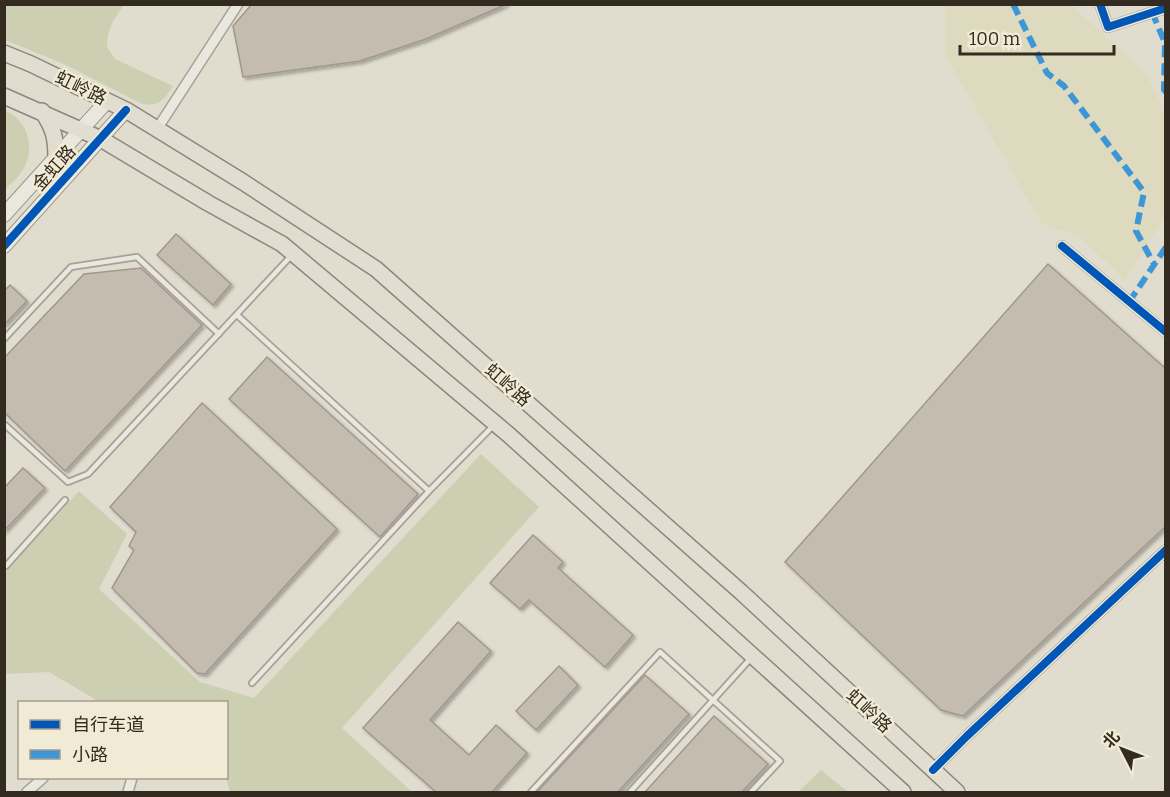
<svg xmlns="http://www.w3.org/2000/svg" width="1170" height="797" font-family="Bitter,'Noto Sans SC',serif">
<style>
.farmland{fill:#dedac0}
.green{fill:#cdcfb2}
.building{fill:#c4bcaf;stroke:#a0988e;stroke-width:1.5;filter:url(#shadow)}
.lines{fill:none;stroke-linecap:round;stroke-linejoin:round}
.lane-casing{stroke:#a6a196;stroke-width:8}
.street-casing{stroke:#a6a196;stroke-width:12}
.secondary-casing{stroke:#959186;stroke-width:16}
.primary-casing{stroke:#8b877e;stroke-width:18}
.lane{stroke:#e9e7de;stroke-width:4.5}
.street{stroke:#e9e7de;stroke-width:9}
.secondary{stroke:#e9e7de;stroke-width:14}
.primary{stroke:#e1ddd1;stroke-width:15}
.quiet{stroke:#3d96d5;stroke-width:6;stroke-dasharray:12 6;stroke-linecap:butt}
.cycleway-casing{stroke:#f1ead5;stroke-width:11}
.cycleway{stroke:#0057b8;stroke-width:8}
.labels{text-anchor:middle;stroke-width:5;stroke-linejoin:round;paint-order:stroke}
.street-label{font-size:18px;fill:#332b20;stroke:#f1ead5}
</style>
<defs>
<filter id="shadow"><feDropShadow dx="2.5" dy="2.5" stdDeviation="1.5" flood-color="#0004"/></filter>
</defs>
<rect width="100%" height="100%" fill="#e0dcce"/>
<path class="farmland" d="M 946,5 L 1071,5 L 1145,72 L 1165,112 L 1165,216 L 1125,280 L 1079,236 L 1042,224 L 945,54 Z"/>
<path class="green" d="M 4,5 L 124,5 L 113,21 L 108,34 L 107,47 L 115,59 L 173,86 C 165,99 159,107 142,104 L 64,64 L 5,40 Z
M 5,111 C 28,119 35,148 24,168 C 20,176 11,183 5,190 Z
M 481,454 L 539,507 L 342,728 L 412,792 L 230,792 L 226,778 L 226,702 L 98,702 L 93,698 L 49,672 L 5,674 L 5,573 L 79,491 L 127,534 L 99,589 L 200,682 L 254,698 Z
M 821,770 L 848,792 L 798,792 Z"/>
<path class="building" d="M 252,4 L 507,4 L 426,39 L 360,61 L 243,77 L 233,26 Z
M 176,234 L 231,284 L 213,305 L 157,255 Z
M 1048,264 L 1166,369 L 1166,526 L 963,716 L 941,710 L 785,562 Z
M 141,268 L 202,325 L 65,471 L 4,412 L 4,358 L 84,274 Z
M 10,285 L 27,301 L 4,325 L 4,291 Z
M 267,357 L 418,494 L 380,537 L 229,399 Z
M 202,403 L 337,529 L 205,674 L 197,673 L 112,588 L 134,550 L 129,546 L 136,532 L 110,507 Z
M 23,468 L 45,488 L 4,531 L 4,488 Z
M 533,535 L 563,562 L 558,568 L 633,635 L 605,667 L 529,600 L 520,609 L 490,583 Z
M 458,622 L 491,651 L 430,720 L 469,755 L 496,725 L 527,753 L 492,792 L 436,792 L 363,728 Z
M 559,666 L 578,685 L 536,730 L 516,711 Z
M 645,675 L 689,714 L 618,792 L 537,792 Z
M 714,716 L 768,764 L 742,792 L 645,792 Z"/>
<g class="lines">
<defs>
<path id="lane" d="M 237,315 L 429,491 L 252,683
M 4,339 L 71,267 L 137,257 L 219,334
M 4,424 L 68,482 L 88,474 L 291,256
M 429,491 L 494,425
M 4,565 L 6,566 L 65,500
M 531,792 L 660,652 L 780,761 L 751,792
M 630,792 L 751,658"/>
<path id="street" d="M 1100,4 L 1108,27 L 1166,8
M 157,129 L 238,4
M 1062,246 L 1166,332
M 933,770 L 967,736 L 1166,550
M 27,792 L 43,778
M 128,792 L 132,778"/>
<path id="secondary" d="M 4,215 L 107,101
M 4,246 L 126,110"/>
<path id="primary" d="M 4,53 L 31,64 L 126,110 L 243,182 L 376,269 L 741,592 L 957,792
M 4,96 L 101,139 L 208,203 L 282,244 L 509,435 L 903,792
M 42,111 C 54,129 56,138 56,159"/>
</defs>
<use href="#lane" class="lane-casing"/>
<use href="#street" class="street-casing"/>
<use href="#secondary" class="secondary-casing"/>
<use href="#primary" class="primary-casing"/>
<use href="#lane" class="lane"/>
<use href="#street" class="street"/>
<use href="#secondary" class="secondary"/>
<use href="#primary" class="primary"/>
<path class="quiet" d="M 1013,4 L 1047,73 L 1064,86 L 1144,192 L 1136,231 L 1154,264
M 1152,12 L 1165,43 L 1164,90 L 1166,92
M 1129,302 L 1166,247"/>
<defs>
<path id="cycleway" d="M 1100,4 L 1108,27 L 1166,8
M 4,246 L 126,110
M 1062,246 L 1166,332
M 933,770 L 967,736 L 1166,550"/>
</defs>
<use href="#cycleway" class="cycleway-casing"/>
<use href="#cycleway" class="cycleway"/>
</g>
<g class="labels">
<g class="street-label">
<text transform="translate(81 88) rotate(26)" y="6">虹岭路</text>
<text transform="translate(54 168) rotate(-48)" y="6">金虹路</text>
<text transform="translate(508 385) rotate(41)" y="6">虹岭路</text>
<text transform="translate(869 711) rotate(43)" y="6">虹岭路</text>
</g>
</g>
<rect width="1170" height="797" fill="none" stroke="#332b20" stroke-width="12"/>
<rect x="18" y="701" width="210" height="78" fill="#f1ead5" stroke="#a59e8d" stroke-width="1.5"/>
<rect x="30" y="720" width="30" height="9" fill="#0057b8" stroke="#a59e8d" stroke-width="1.5"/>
<text x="72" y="731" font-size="18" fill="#332b20">自行车道</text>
<rect x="30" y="750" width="30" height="9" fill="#3d96d5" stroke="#a59e8d" stroke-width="1.5"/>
<text x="72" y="761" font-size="18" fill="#332b20">小路</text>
<g transform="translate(1122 749) rotate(312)" stroke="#f1ead5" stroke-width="4.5" paint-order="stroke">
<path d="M0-4.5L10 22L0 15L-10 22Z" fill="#332b20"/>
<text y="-9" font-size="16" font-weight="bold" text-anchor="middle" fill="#332b20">北</text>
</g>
<path d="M960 45v9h154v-9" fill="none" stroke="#332b20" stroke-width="3"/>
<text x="969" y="45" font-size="18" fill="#332b20" stroke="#f1ead5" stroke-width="4.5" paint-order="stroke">100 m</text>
</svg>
